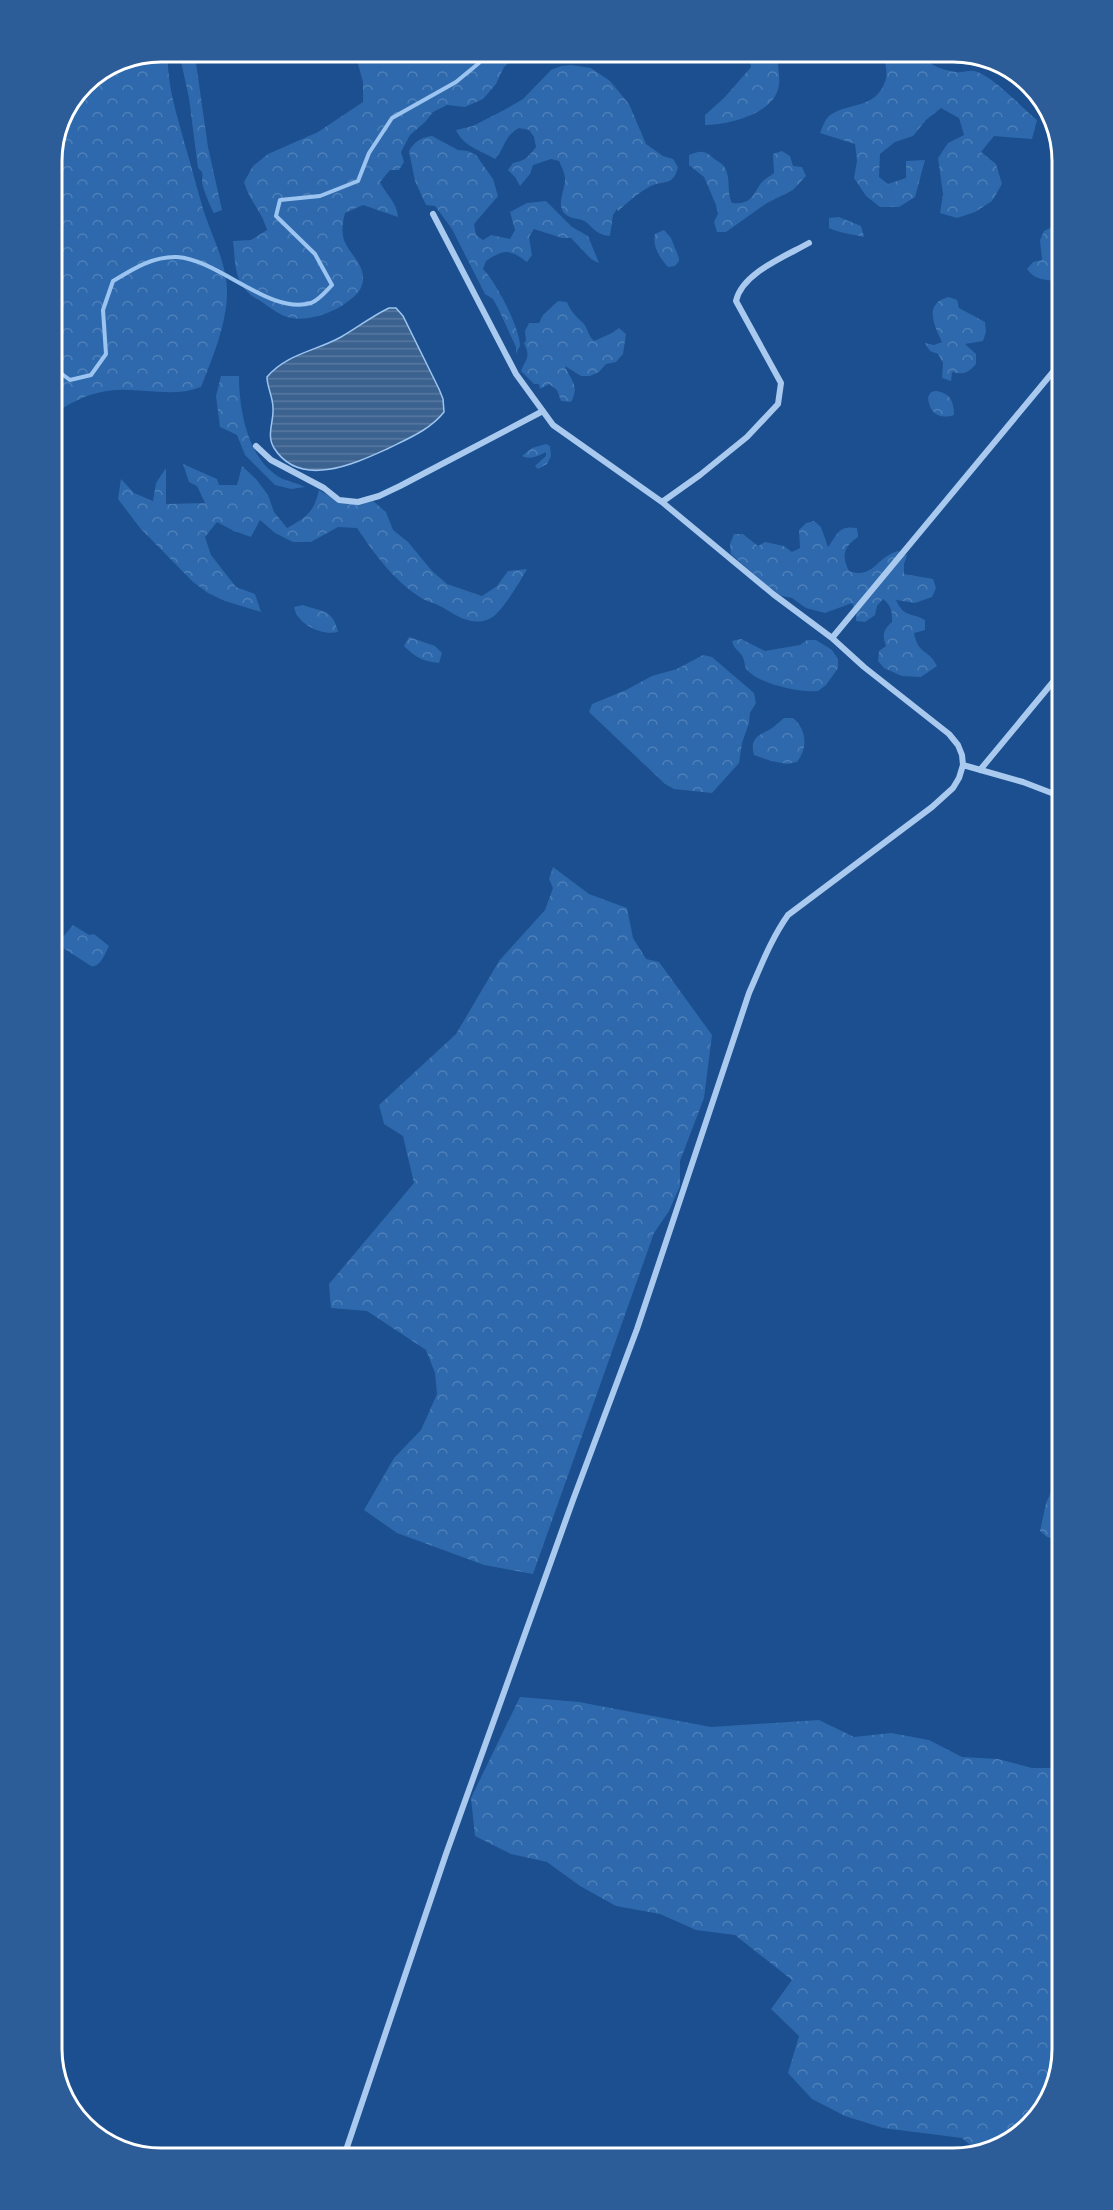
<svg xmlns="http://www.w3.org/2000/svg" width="1113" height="2210" font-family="'DejaVu Sans',sans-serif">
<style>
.forest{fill:url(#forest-crowns)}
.water{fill:url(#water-rules);stroke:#9cc4f0;stroke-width:1.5}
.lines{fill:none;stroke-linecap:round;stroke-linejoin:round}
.stream{stroke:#9cc4f0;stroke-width:4}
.street{stroke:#a9c9ee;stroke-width:6}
.rim{fill:none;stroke:#fff;stroke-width:3}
</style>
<defs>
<pattern id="forest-crowns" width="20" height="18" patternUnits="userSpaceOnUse" patternTransform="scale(1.5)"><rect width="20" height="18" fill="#2e69ad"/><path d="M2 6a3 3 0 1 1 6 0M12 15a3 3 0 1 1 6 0" fill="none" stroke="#4d80b9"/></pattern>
<pattern id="water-rules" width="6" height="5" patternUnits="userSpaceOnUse" patternTransform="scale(1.5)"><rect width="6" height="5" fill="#3c6290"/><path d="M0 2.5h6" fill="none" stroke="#597aa1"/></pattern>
</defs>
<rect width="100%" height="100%" fill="#1b4f8f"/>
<path class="forest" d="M 160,51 L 168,51 C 166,83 177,115 185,145 C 192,167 197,190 204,212 C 213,239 228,266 227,295 C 226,326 212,359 201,387 C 170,399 138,386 107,391 C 86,394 68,404 51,416 L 51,154 L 83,83 L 119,59 Z
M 186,51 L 195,56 L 208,147 L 222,210 L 214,213 C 211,209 203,188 202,183 C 202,179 203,176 202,172 L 198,168 L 189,98 L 180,57 Z
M 394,51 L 522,51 L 504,67 L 496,84 L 483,99 L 465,107 L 447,105 L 433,112 L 425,122 L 410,135 L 401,152 L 404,162 L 399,170 L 390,170 L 380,182 C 386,195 397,202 398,217 L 363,205 L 345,213 C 343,221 341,231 344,240 C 349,254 368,267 362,285 C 360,293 350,300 343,305 C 327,315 301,324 282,315 C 274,311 267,305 259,300 C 251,296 244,290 240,282 C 234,268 235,255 233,241 L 251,240 L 267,230 C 261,210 250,202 244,182 L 253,166 L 268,154 L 318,132 L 363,102 L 363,82 L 358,64 L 372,53 L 390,57 Z
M 743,51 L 780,51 C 775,65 782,77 778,89 C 772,114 728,125 705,125 L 705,115 L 725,97 L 751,67 L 749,57 Z
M 883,51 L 915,51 C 925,62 940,70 956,72 C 962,73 968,70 974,71 C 991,74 1023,109 1037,120 L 1032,139 L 994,136 L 981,152 L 996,164 L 1002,184 L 992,201 L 975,212 L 957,218 L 940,213 L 943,194 L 938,158 L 948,143 L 964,135 L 959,118 L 941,108 L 926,120 L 913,136 L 895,142 L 880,154 L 879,177 L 888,184 L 906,178 L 906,161 L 925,160 L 915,197 L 899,207 L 880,207 L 866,196 L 854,178 L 857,161 L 855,144 L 820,133 C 822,128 825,119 829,116 C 848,101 876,111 886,79 C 888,72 884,59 883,51 Z
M 571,65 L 591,68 L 610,81 L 629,104 L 646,144 L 663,156 L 673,159 L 678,167 C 673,188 663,179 649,187 C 638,193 627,203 618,211 L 617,209 L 613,215 L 610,236 C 598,235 595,230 586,222 C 580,218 573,219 568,216 C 554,208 565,191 565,180 C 565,173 562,168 559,161 L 551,159 L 533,165 L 530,174 L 520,186 L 515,177 L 508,170 L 513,163 C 525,161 529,156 536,147 L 534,137 L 529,130 L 519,128 C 503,137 506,147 495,159 C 480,150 464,147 456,130 L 473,126 L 506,109 L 523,99 L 551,70 L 561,66 Z
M 432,136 L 458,150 L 468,151 L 476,155 L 493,179 L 498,196 L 474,224 L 476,235 L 483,240 L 491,235 L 510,239 L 515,230 L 510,212 L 527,203 L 546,201 L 572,227 L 588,236 L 599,263 L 591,259 L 571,238 L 562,238 L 534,229 L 529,237 L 532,255 L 527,262 C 510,249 504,249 486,261 L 483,269 C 496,282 520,328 520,346 C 519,347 516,354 516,355 L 516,347 L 498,308 L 493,299 L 485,294 L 452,229 L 435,206 L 426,205 L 415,181 L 409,151 C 415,141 420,138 432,136 Z
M 782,151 L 790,156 L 793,166 L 802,167 L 806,176 L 793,190 L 767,203 L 726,232 L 717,232 L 714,222 L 718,214 L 716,205 L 704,177 L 689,165 L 689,155 C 698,151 704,150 711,156 C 715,160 720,162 723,165 C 732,177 726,191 732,203 C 748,205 752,198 759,186 C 761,181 769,177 774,173 L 773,154 Z
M 839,217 L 861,226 L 864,237 C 852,234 839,233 829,228 L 829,218 Z
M 1062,222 L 1062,281 C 1048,280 1035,281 1027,269 L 1033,262 L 1042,260 L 1040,240 L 1044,231 Z
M 664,230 L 671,238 L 679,258 L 679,261 L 675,266 L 668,267 C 660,258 652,247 655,234 Z
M 949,297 L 957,300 L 959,308 L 985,322 L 986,332 L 983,341 L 965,344 L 976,354 L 976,364 C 968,373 964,375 952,372 L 951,381 L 942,378 L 943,363 L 938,354 L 930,351 L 925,343 L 934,345 L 942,342 C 934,325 923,303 949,297 Z
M 558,301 L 567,302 C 571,312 576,316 583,323 C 588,328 587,334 594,341 L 612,333 L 619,328 L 626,334 L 623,354 L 616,362 L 606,364 L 599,372 L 590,376 L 581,376 L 565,366 C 571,381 580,385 571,402 L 561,401 L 557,390 L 549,384 L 540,389 L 539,384 L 534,384 L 521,371 C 526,358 531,358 524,343 L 526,341 L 525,331 L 529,323 L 539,323 L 543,315 Z
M 221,376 L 239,376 C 239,411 248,462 283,479 C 290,482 297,483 305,487 L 291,489 L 275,485 L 245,455 L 237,435 L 220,427 L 216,396 Z
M 936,391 C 950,393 954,401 954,415 C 939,420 929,413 928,397 L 931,392 Z
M 546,444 L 550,446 L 551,456 L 547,464 L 538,469 L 535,466 L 546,456 L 546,452 C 539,456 529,460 522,456 L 532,448 Z
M 183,464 L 217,479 L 219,485 L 237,485 L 242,466 L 256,479 L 268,495 L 274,512 L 287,528 C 307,517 314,512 319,490 C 341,504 348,504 373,501 L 386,512 L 393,530 L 408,542 L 432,571 L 447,584 L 482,596 L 497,586 L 508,571 L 527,569 C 521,580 502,612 491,618 C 472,628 456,615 440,606 C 435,603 428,602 423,599 C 394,581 376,556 357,528 L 338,527 L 311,542 L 293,542 L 275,533 L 260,520 L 251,537 L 234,531 L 217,522 L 205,537 L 211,555 L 236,587 L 255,594 L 261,612 L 225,601 L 208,593 L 193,582 L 140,528 L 118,499 L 121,479 L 134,493 L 153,501 L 156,483 L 166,468 L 166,504 L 205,503 L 197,486 L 189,482 Z
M 814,521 L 821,527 L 828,547 C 838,534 838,525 857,528 L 858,537 C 844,546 841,556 849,571 C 873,580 876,557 898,551 L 907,555 L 904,564 L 904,574 L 933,579 L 936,588 L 932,597 L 915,603 L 896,600 C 904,618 911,612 925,620 L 925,630 L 914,633 C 918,655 929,649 937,666 L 921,677 L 902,676 L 884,668 L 878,661 L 879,651 L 886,646 C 882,635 883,630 892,622 C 892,612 892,606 883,599 L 877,606 L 875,615 L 865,622 L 856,621 L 856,612 L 852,603 L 825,613 L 806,608 L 792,598 L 782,596 L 766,585 L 731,554 L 730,544 L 734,534 L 743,534 L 758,546 L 765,542 L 784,546 L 792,552 L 800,548 L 799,530 L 806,523 Z
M 303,605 C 322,612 333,609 338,632 C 321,636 297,624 294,607 Z
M 409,637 L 435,646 L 442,653 L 439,663 C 423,661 416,658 404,646 Z
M 741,639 L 765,651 L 800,645 L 807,640 L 816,640 L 832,650 L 838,659 L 838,668 L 826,685 L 818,691 C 800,693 759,684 747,670 C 744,666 745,660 742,656 C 738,649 735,651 732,641 Z
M 703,655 L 712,657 L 754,693 L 756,703 L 750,713 L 749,723 L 742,743 L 739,763 L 712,793 L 674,789 L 665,784 L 589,712 L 592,704 L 626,690 L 652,676 L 677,669 Z
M 784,718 L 793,718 C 807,730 808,748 797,762 L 787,764 L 771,761 L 754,755 C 750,740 756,736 769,730 C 774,727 779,722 784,718 Z
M 553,867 L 589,894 L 627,908 L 633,938 L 646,959 L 659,962 L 712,1035 L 704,1098 L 680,1161 L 680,1186 L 669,1211 L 654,1233 L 533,1574 L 484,1565 L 397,1533 L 364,1510 L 394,1458 L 421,1430 L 437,1394 L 435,1373 L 426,1350 L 367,1311 L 331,1308 L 329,1284 L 414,1183 L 403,1136 L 384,1124 L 379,1105 L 456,1034 L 499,961 L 545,910 L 553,888 L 549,879 Z
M 73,925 L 89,935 L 94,934 L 109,946 C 105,954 100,968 91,966 L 57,944 Z
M 1062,1469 L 1062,1541 L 1047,1537 L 1040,1531 L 1046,1503 Z
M 520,1697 L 579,1702 L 711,1727 L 819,1720 L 854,1737 L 891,1733 L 929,1740 L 962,1757 L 998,1759 L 1032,1768 L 1062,1768 L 1062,2050 L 1043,2111 L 994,2151 L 980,2154 L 962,2138 L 883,2128 L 845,2116 L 812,2099 L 788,2073 L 799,2036 L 771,2009 L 792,1980 L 735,1935 L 696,1930 L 660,1914 L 616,1906 L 580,1886 L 547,1862 L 511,1854 L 475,1836 L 471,1798 Z"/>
<path class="water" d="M 389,308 L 396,308 L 403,316 L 439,389 L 443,399 L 444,412 C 430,430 407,439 387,449 C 354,464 300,489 274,448 C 266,435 274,422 273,408 C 273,397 267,387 267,377 C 286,354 316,351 341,337 C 357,328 372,316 389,308 Z"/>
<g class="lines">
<path class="stream" d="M 51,273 L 55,255 L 51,243
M 51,366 L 70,380 L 91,375 L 106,354 L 103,310 L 113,281 C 133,269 153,256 177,257 C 220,260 269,315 311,303 C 319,300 327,290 332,285 L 315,254 L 276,216 L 280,200 L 320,196 L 358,181 L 369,153 L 392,118 L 456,82 L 479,63 L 482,51"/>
<path class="street" d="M 256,446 L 271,460 L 324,488 L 339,500 L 358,502 L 379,496 L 400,486 L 543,411
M 662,502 L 700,475 L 747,437 L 778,404 L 781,383 L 736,301 C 742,273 786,256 809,243
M 832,638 L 1062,361
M 963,765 L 1023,782 L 1062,797
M 980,770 L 1062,671
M 343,2159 L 446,1854 L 573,1500 L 637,1329 L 749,993 C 761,966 771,939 788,915 L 932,807 L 953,788 L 959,778 L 963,765 L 962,755 L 958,745 L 949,734 L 864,667 L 832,638 L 773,594 L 662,502 L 553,425 L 516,374 L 433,214"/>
</g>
<path d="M0 0H1113V2210H0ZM161 62H953A99 99 0 0 1 1052 161V2049A99 99 0 0 1 953 2148H161A99 99 0 0 1 62 2049V161A99 99 0 0 1 161 62Z" fill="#2d5d98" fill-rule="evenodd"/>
<path class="rim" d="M161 62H953A99 99 0 0 1 1052 161V2049A99 99 0 0 1 953 2148H161A99 99 0 0 1 62 2049V161A99 99 0 0 1 161 62Z"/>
</svg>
